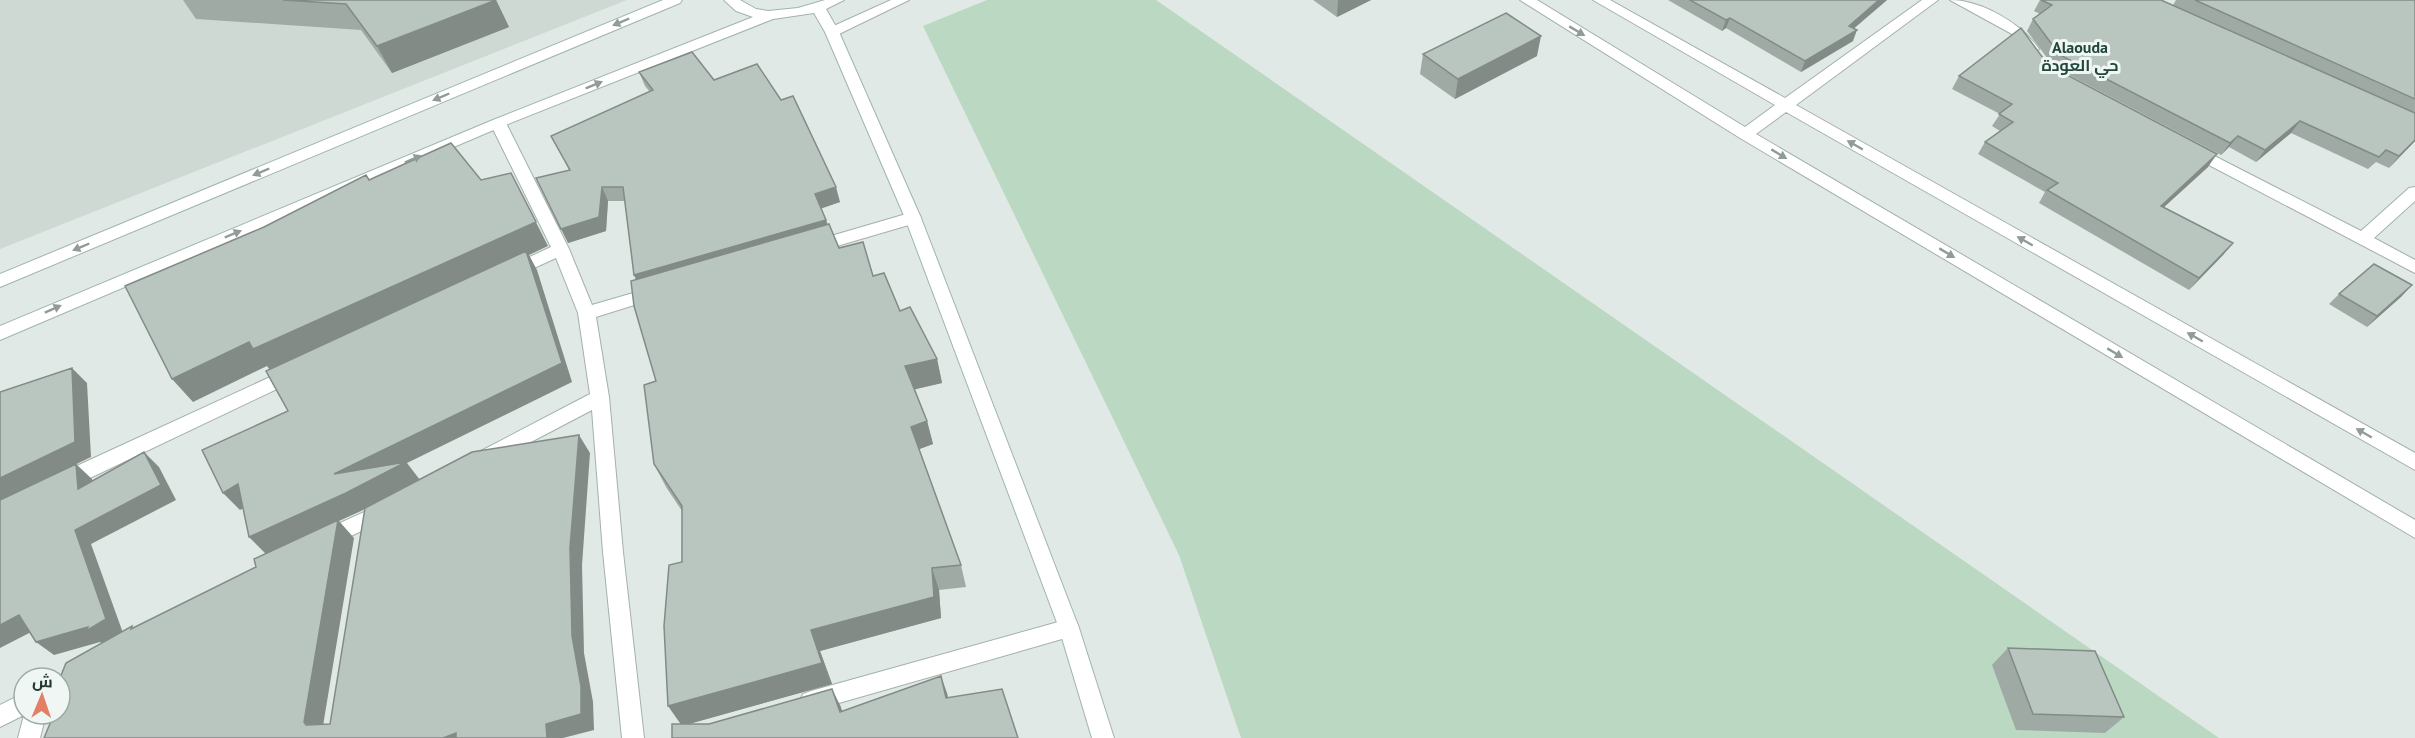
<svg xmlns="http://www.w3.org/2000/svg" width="2415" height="738" font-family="'PT Sans',Cairo,sans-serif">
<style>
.built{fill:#ced9d4}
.green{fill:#bbd8c2}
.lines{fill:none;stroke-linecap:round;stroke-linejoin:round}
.street-casing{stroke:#a4b0ab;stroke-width:2}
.secondary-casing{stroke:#a0b4ac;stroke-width:2}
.street{fill:#fff;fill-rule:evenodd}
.secondary{fill:#fff;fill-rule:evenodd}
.wall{fill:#9faaa5}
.shaded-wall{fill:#828b86}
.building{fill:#b9c6c0;stroke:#828b86;stroke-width:1.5}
.oneway{fill:#919b98}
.labels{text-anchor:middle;stroke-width:6;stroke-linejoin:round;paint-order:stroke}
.neighbourhood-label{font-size:16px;font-weight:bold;fill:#21473c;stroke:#f0f6f3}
</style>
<rect width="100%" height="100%" fill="#e0e9e5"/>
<path class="built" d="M 0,0 L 627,0 L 0,249 Z"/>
<path class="green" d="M 987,0 L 1156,0 L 2219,738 L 1241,738 L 1179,555 L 923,26 Z"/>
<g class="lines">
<defs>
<path id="street" d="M 891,0 L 909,0 L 837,35 L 832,36 L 825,32 L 827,29 Z
M 1520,0 L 1537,0 L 1745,127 L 1775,105 L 1593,0 L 1610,0 L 1785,98 L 1922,0 L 1938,0 L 1796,105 L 2415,453 L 2415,470 L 1786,112 L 1756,134 L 2415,520 L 2415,538 L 1740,138 Z
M 1950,0 C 1981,0 2021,23 2039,49 L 2032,53 L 2027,52 L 2012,34 Z
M 498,118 L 506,123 L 569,249 L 592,305 L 657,286 L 663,288 L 666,292 L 663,296 L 596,317 L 609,397 L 623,552 L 644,738 L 622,738 L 603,552 L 592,410 L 493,462 L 486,465 L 479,462 L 477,457 L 479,452 L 590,394 L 578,313 L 556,258 L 512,278 L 506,276 L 504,272 L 506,268 L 551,247 L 490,123 Z
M 2193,145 L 2361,231 L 2409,188 L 2415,187 L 2415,201 L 2374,238 L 2415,260 L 2415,273 L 2188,154 L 2185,150 Z
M 913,212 L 919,214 L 921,218 L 919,222 L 813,253 L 807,251 L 805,247 L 807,243 Z
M 294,366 L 300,368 L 303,373 L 300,378 L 71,487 L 64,489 L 57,487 L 54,481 L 57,475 Z
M 384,503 L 391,505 L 394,511 L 391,517 L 332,545 L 325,547 L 318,545 L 315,539 L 318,533 Z
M 1069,619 L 1076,621 L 1079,628 L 1076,635 L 1069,637 L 811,711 L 803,708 L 800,701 L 803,694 L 811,691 Z
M 24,693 L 24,714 L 46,714 L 40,738 L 18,738 L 24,715 L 0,727 L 0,705 Z"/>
<path id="secondary" d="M 663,0 L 682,0 L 680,3 L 0,287 L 0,274 Z
M 724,0 L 740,0 L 756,9 L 768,11 L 798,8 L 825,0 L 844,0 L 826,9 L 839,32 L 921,218 L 1079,628 L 1114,738 L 1092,738 L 1059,628 L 905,218 L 825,32 L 814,13 L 773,19 L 503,126 L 0,340 L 0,326 L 493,120 L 753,17 L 736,11 Z"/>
</defs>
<use href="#street" class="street-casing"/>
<use href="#secondary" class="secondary-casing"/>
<use href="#street" class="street"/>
<use href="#secondary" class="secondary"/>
</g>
<path class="wall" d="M 183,0 L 496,0 L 509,27 L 392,73 L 361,30 L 196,19 Z
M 1313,0 L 1371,0 L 1337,17 Z
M 1668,0 L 1887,0 L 1854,28 L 1853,41 L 1801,72 L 1726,28 L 1722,31 Z
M 2040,0 L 2161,0 L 2173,5 L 2176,0 L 2415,0 L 2415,141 L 2389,168 L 2376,162 L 2368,169 L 2291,133 L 2256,162 L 2229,147 L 2221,155 L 2054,67 L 2027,31 L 2033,19 L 2040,14 L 2034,11 Z
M 1423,54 L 1537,56 L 1455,99 L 1420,74 Z
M 2048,65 L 2208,167 L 2164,207 L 2233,243 L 2223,255 L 2189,290 L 2039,203 L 2045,192 L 1978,154 L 1985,142 L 2000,131 L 1992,126 L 2000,114 L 1952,89 L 1959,76 Z
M 639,72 L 714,80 L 840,202 L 821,208 L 828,225 L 839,248 L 873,276 L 937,359 L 942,383 L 915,389 L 927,421 L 933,444 L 919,449 L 961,565 L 966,587 L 939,590 L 941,618 L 820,651 L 832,684 L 688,724 L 709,724 L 840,705 L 842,711 L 947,693 L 948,698 L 1018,738 L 681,724 L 682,511 L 666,487 L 654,464 L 656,381 L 636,280 L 634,275 L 625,201 L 608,201 L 606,231 L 568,243 L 569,170 L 551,136 L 650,92 L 645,86 Z
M 2339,294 L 2402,296 L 2367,327 L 2329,304 Z
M 2008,648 L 2124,717 L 2105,733 L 2016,730 L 1992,665 Z"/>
<path class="shaded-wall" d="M 496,0 L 509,27 L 392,73 L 377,46 Z
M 1338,0 L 1371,0 L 1337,17 Z
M 1879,0 L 1887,0 L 1844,37 L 1849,26 Z
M 1730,18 L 1726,28 L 1722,31 L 1726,20 Z
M 1857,30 L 1853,41 L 1801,72 L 1805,61 Z
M 1541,36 L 1537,56 L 1455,99 L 1458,79 Z
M 2300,121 L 2291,133 L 2256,162 L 2265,150 Z
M 2238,136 L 2229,147 L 2221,155 L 2230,143 Z
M 2415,140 L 2415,141 L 2389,168 L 2399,156 Z
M 2217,154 L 2208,167 L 2152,218 L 2161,206 Z
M 511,173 L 548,246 L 529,255 L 537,270 L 572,382 L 407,463 L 420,480 L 361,511 L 339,521 L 354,538 L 321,738 L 304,722 L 267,555 L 249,537 L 334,474 L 272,373 L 267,366 L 193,402 L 172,379 Z
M 602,187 L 608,201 L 606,231 L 568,243 L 561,229 Z
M 836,187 L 840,202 L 820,209 L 815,194 Z
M 826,220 L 830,234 L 641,289 L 634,275 Z
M 2233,243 L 2223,255 L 2189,290 L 2199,278 Z
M 2412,285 L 2402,296 L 2367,327 L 2377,316 Z
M 937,359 L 942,383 L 912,390 L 905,366 Z
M 72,368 L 87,383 L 91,457 L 0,501 L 0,478 Z
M 927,421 L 933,444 L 917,450 L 911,427 Z
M 579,435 L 590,453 L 582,565 L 584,653 L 593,702 L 594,730 L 563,738 L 547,738 L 546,724 L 572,636 L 570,548 Z
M 144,452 L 159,467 L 176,500 L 91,544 L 123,633 L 103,644 L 100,642 L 54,655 L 36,642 L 75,530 Z
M 76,464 L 92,479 L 94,504 L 78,489 Z
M 238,484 L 255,502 L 240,510 L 223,493 Z
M 932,568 L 939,590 L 941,618 L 820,651 L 832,684 L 682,726 L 668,706 L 811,630 Z
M 19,615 L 37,629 L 0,648 L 0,625 Z
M 941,676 L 947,693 L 951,714 L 946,698 Z
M 67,685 L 78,703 L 60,690 L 60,686 Z
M 832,689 L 840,705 L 848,728 L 840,712 Z
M 456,733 L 461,738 L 443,738 Z"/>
<path class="building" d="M 283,0 L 496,0 L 377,46 L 346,4 Z
M 1690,0 L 1879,0 L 1849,26 L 1857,30 L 1805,61 L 1730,18 L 1726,20 Z
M 2041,0 L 2161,0 L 2415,113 L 2415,140 L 2399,156 L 2386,150 L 2379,157 L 2300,121 L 2265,150 L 2238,136 L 2230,143 L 2060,55 L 2033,19 L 2052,5 Z
M 2195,0 L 2415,0 L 2415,99 Z
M 1506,13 L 1541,36 L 1458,79 L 1423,54 Z
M 2021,28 L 2048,65 L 2217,154 L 2161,206 L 2233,243 L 2199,278 L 2047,190 L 2058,183 L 1985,142 L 2013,122 L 1999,114 L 2012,104 L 1959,76 Z
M 692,52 L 714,80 L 757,64 L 781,100 L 793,96 L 836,187 L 815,194 L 826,220 L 634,275 L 623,187 L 602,187 L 599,217 L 561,229 L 536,178 L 570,170 L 551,136 L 653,90 L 639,72 Z
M 451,143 L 481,180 L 511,173 L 536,222 L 253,349 L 249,342 L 172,379 L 125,286 L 264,227 L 366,175 L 369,180 Z
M 829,224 L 839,248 L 863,242 L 873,276 L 884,273 L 900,311 L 910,307 L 937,359 L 905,366 L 927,421 L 911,427 L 961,565 L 932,568 L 934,597 L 811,630 L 822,663 L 668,706 L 664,626 L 669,565 L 682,562 L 682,506 L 654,464 L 644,385 L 656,381 L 634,306 L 631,281 Z
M 526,251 L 562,363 L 334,474 L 406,462 L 346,493 L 249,537 L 238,484 L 223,493 L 202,450 L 288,411 L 266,371 Z
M 2374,264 L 2412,285 L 2377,316 L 2339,294 Z
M 72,368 L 75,442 L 0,478 L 0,392 Z
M 579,435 L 570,548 L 572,636 L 581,686 L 581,714 L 546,724 L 547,738 L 456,738 L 456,733 L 443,738 L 44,738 L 54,714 L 60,714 L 60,701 L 67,685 L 60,686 L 60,678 L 66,663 L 132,626 L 131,629 L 256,567 L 254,559 L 338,520 L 304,722 L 306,725 L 330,724 L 365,508 L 472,452 Z
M 144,452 L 161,485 L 75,530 L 106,619 L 86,631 L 88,627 L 36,642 L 19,615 L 0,625 L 0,500 L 76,464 L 78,489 Z
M 2008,648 L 2095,651 L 2124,717 L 2033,714 Z
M 941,676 L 946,698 L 1002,689 L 1018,738 L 672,738 L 672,724 L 709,724 L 832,689 L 840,712 Z"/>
<defs><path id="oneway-solid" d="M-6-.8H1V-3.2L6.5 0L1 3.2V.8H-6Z" transform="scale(1.5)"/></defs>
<g class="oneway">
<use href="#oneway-solid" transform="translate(621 22) rotate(157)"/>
<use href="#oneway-solid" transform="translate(1577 31) rotate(31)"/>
<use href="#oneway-solid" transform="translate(594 85) rotate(-22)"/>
<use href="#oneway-solid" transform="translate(441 97) rotate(157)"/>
<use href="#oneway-solid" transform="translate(1855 145) rotate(-150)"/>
<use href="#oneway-solid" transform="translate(1779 154) rotate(31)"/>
<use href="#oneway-solid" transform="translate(413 159) rotate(-23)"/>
<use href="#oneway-solid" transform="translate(261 172) rotate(157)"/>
<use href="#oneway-solid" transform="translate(233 234) rotate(-23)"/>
<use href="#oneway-solid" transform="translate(2025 241) rotate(-150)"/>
<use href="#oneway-solid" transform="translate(81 247) rotate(157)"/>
<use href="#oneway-solid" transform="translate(1947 253) rotate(31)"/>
<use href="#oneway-solid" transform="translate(53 309) rotate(-24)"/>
<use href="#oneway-solid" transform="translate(2195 337) rotate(-150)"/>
<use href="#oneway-solid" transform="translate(2115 353) rotate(31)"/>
<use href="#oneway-solid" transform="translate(2364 433) rotate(-150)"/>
</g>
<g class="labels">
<g class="neighbourhood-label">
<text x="2080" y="53">Alaouda<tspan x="2080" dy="18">حي العودة</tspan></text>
</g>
</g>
<g transform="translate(42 696) rotate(2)"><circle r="28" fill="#f0f6f3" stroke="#9eaaa5" stroke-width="1.5"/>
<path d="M0-4.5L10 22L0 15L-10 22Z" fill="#e27f65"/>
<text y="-9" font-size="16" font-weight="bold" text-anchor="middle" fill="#233731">ش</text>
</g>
</svg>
